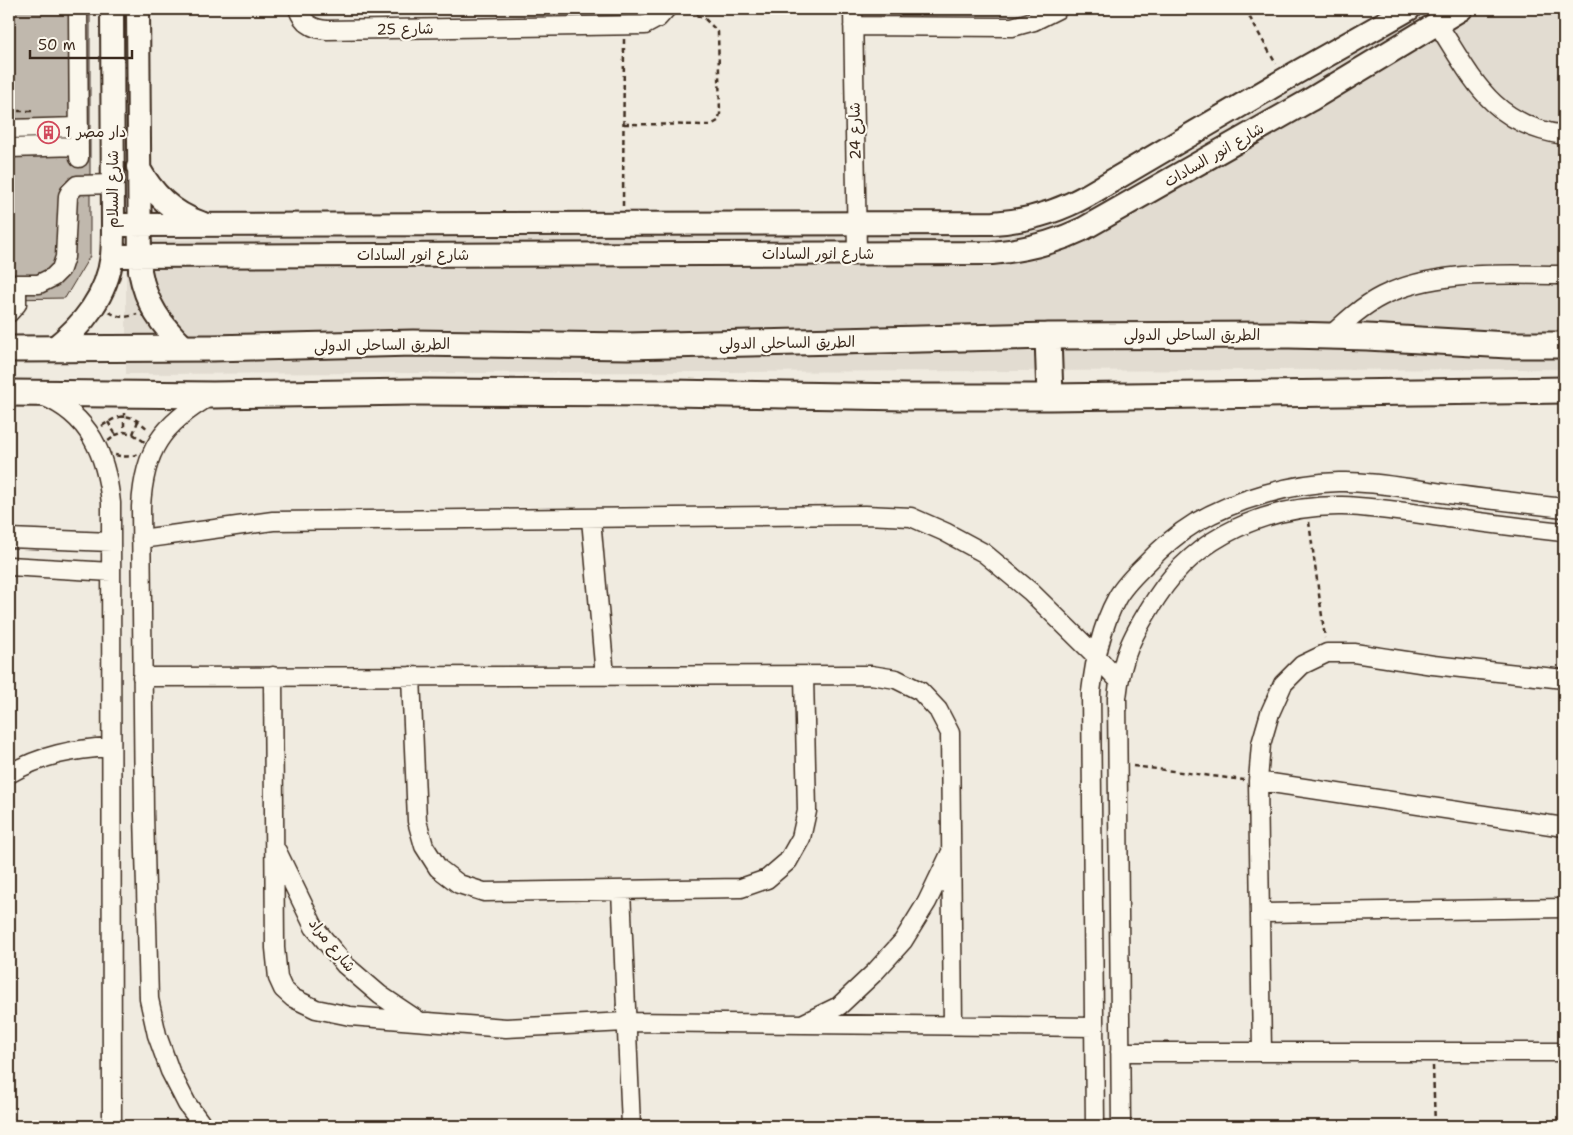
<svg xmlns="http://www.w3.org/2000/svg" width="1573" height="1135" font-family="'Shantell Sans','Playpen Sans Arabic',sans-serif">
<style>
.built{fill:#e2dcd1}
.building{fill:#c0b8ad;stroke:#3b2a1e}
.lines{fill:none;stroke-linecap:round;stroke-linejoin:round}
.minor-casing{stroke:#3b2a1e;stroke-width:21}
.major-casing{stroke:#3b2a1e;stroke-width:26}
.highway-casing{stroke:#3b2a1e;stroke-width:29}
.path{stroke:#3b2a1e;stroke-width:2.5;stroke-dasharray:5 4;stroke-linecap:butt}
.minor{stroke:#fbf7ec;stroke-width:18}
.major{stroke:#fbf7ec;stroke-width:22}
.highway{stroke:#fbf7ec;stroke-width:25}
.labels{text-anchor:middle;stroke-width:4.5;stroke-linejoin:round;paint-order:stroke}
.street-label{font-size:15px;fill:#3b2a1e;stroke:#fbf7ec}
.poi-label{font-size:15px;fill:#3b2a1e;stroke:#fbf7ec;text-anchor:start}
</style>
<rect width="100%" height="100%" fill="#f0ebe0"/>
<filter id="ink" filterUnits="userSpaceOnUse"><feTurbulence type="fractalNoise" baseFrequency=".02" numOctaves="2"/><feDisplacementMap in="SourceGraphic" scale="10" xChannelSelector="R" yChannelSelector="G"/><feConvolveMatrix kernelMatrix="1 2 1 2 8 2 1 2 1" color-interpolation-filters="sRGB"/></filter>
<g filter="url(#ink)">
<path class="built" d="M 1432,9 L 1564,9 L 1564,369 L 126,374 L 126,240 L 1021,232 L 1037,230 L 1066,222 L 1090,211 Z"/>
<path class="building" d="M 9,9 L 90,9 L 90,256 L 65,298 L 9,299 Z"/>
<g class="lines">
<defs>
<path id="minor" d="M 78,9 L 79,158
M 298,9 C 303,23 312,29 327,30 L 645,25 L 658,18 L 666,9
M 853,9 L 857,253
M 1437,23 C 1473,79 1492,125 1564,135
M 853,26 L 1012,27 L 1034,21 L 1058,9
M 9,129 L 78,127
M 9,148 L 79,146
M 9,284 L 39,284 L 53,277 L 61,269 L 65,257 L 68,196 L 70,192 L 77,185 L 113,184
M 9,313 L 17,304 L 17,284
M 1330,336 C 1346,321 1362,306 1382,296 C 1438,269 1504,275 1564,275
M 42,396 C 90,415 106,455 111,503 L 112,1126
M 591,519 L 605,676
M 9,538 L 111,542
M 141,539 L 273,521 L 865,515 L 911,517 L 945,532 L 984,553 L 1031,592 L 1096,656 L 1119,681
M 9,566 L 111,572
M 273,676 L 275,948 L 278,978 L 283,989 L 293,998 L 316,1009 L 350,1016 L 506,1028 L 626,1022 L 1094,1027
M 411,676 L 417,821 L 424,846 L 438,868 L 459,884 L 484,892 L 741,888 L 767,879 L 788,861 L 801,838 L 807,811 L 804,676
M 142,677 L 871,675 L 896,679 L 920,691 L 938,710 L 950,733 L 953,1025
M 9,774 C 42,755 73,749 111,747
M 1258,781 L 1564,827
M 277,851 L 314,927 L 345,965 L 380,995 L 419,1021
M 621,890 L 631,1126
M 1260,913 L 1564,908
M 804,1023 L 839,1006 L 874,973 L 903,941 L 927,902 L 950,854
M 1120,1052 L 1564,1052
M 1262,1052 L 1258,781 L 1261,744 L 1270,713 L 1283,684 L 1302,665 L 1327,653 L 1354,653 L 1433,665 L 1564,679
M 203,1126 L 187,1104 L 170,1071 L 157,1035 L 149,999 L 144,814 L 141,507 C 144,450 162,424 211,396
M 1095,1126 L 1091,692 C 1095,660 1101,627 1117,598 C 1124,585 1136,574 1146,564 C 1161,548 1177,534 1195,523 C 1236,499 1293,483 1339,482 C 1369,481 1400,487 1429,491 C 1474,498 1519,503 1564,508
M 1121,1126 L 1117,698 C 1121,656 1134,632 1157,597 C 1197,535 1269,505 1342,506 C 1377,507 1412,513 1448,518 C 1486,523 1525,528 1564,532"/>
<path id="major" d="M 138,9 L 140,271 C 146,304 161,325 185,348
M 138,167 C 153,194 172,213 201,223
M 113,225 L 993,223 C 1027,221 1058,212 1088,195 L 1294,74 L 1409,9
M 112,256 L 992,253 C 1025,250 1054,243 1083,229 L 1310,100 L 1461,9
M 53,349 C 83,325 107,296 112,256 C 113,246 113,236 113,225 L 112,9"/>
<path id="highway" d="M 1048,336 L 1050,397
M 9,349 L 213,348 L 413,343 L 628,346 L 1048,336 L 1290,335 L 1367,337 L 1508,345 L 1564,345
M 9,393 L 213,395 L 412,392 L 671,393 L 907,397 L 1050,397 L 1564,390"/>
</defs>
<use href="#minor" class="minor-casing"/>
<use href="#major" class="major-casing"/>
<use href="#highway" class="highway-casing"/>
<path class="path" d="M 1245,9 L 1276,64
M 9,111 L 35,111
M 624,124 L 711,125 L 718,121 L 720,114 L 718,32 L 705,19 L 683,9
M 623,206 L 624,39
M 109,312 C 119,318 126,318 137,314
M 124,413 L 124,432
M 108,422 L 116,435
M 102,426 C 123,412 130,413 149,430
M 124,432 L 133,434 L 155,449 C 128,458 125,460 98,449 L 116,435 Z
M 133,434 L 138,421
M 1309,522 L 1325,638
M 1133,766 L 1244,780
M 1433,1066 L 1435,1126"/>
<use href="#minor" class="minor"/>
<use href="#major" class="major"/>
<use href="#highway" class="highway"/>
</g>
</g>
<defs>
<symbol id="building-ring" viewBox="-11 -11 22 22"><circle r="9.5" fill="#fbf7ec" stroke="#d1495b" stroke-width="1.5"/><path d="M-4-6H4V6H1V3H-1V6H-4ZM-2.5-4.3h1.7v1.8h-1.7ZM.8-4.3h1.7v1.8H.8ZM-2.5-1h1.7V.8h-1.7ZM.8-1h1.7V.8H.8Z" fill="#d1495b"/></symbol>
</defs>
<g fill-rule="evenodd">
<use href="#building-ring" x="36" y="120" width="25" height="25"/>
</g>
<g class="labels">
<g class="street-label">
<text transform="translate(405 29) rotate(-1)" y="5">شارع 25</text>
<text transform="translate(855 131) rotate(-91)" y="5">شارع 24</text>
<text transform="translate(1214 155) rotate(-30)" y="5">شارع انور السادات</text>
<text transform="translate(113 189) rotate(-90)" y="5">شارع السلام</text>
<text x="818" y="259">شارع انور السادات</text>
<text x="413" y="260">شارع انور السادات</text>
<text x="1192" y="340">الطريق الساحلى الدولى</text>
<text transform="translate(787 343) rotate(-1)" y="5">الطريق الساحلى الدولى</text>
<text transform="translate(382 345) rotate(-1)" y="5">الطريق الساحلى الدولى</text>
<text transform="translate(332 945) rotate(51)" y="5">شارع مراد</text>
</g>
<g class="poi-label">
<text x="65" y="137">دار مصر 1</text>
</g>
</g>
<rect width="1573" height="1135" fill="none" stroke="#fbf7ec" stroke-width="30"/>
<rect x="15" y="15" width="1543" height="1105" fill="none" stroke="#3b2a1e" stroke-width="2" filter="url(#ink)"/>
<path d="M30 50v8h102v-8" fill="none" stroke="#3b2a1e" stroke-width="2.5"/>
<text x="38" y="50" font-size="15" fill="#3b2a1e" stroke="#fbf7ec" stroke-width="4" paint-order="stroke">50 m</text>
</svg>
